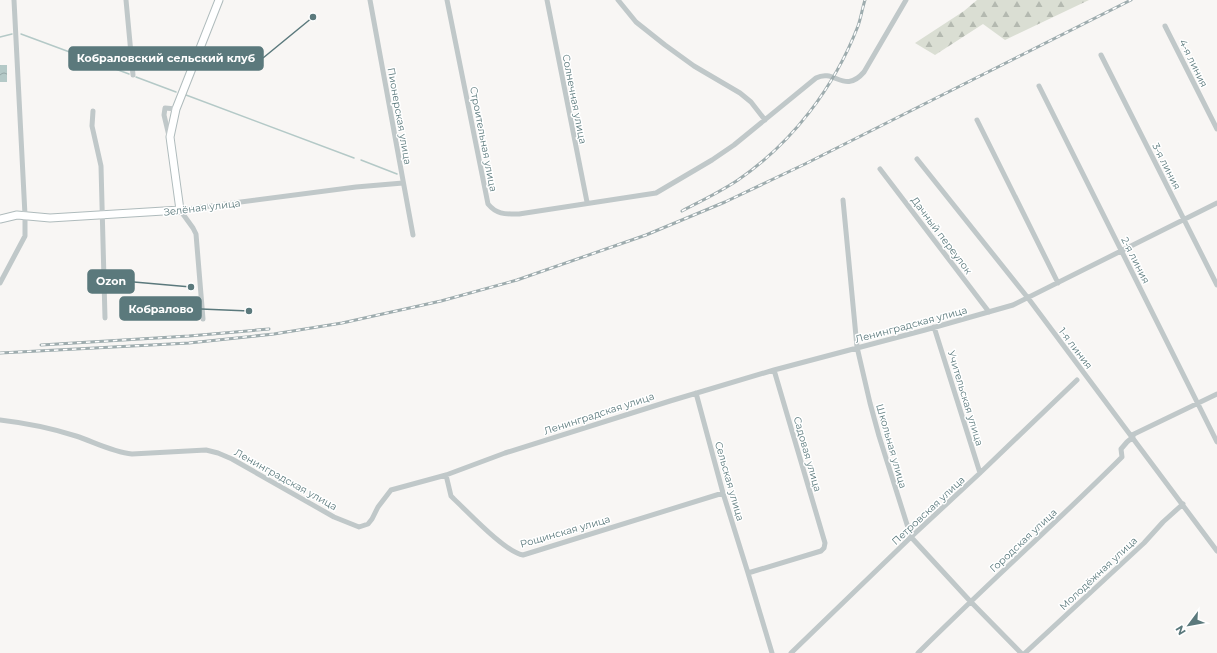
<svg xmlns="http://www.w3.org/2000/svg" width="1217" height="653" font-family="Montserrat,sans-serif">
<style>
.forest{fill:url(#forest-firs)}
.water{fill:url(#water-waves)}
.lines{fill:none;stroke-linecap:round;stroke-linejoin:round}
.stream{stroke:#b4c9c7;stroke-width:1.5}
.secondary-casing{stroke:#afbbbc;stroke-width:9}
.street{stroke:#c0c8c9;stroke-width:5}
.secondary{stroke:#fff;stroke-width:7}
.rail-casing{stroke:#9eacae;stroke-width:3}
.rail{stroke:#fff;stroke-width:1.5;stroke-dasharray:4.5;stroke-linecap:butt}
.labels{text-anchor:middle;stroke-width:3;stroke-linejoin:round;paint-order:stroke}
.street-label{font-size:10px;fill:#5b797c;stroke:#fff}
.leader{fill:none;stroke:#5b797c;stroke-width:1.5}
.callout-dot{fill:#5b797c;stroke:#fff;stroke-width:1.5}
.callout{fill:#5b797c;stroke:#5b797c;stroke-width:1.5}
.callout-label{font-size:11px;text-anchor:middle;font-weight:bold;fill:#fff}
</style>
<defs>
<pattern id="forest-firs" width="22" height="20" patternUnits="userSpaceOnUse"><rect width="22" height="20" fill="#daded3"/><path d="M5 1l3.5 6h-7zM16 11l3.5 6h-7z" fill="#b4b9b0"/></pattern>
<pattern id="water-waves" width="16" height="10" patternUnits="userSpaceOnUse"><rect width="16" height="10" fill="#b4c9c7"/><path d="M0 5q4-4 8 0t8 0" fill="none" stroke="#95a8a7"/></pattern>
</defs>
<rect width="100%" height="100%" fill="#f8f6f4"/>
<path class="forest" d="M 977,0 L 1089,0 L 1005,40 L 983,24 L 935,55 L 915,43 L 964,11 Z"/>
<path class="water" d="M 0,65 L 7,65 L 7,82 L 0,82 Z"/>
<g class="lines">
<path class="stream" d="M 21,34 L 129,74
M 0,37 L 12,34
M 136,77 L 176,92
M 186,95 L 354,158
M 361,160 L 397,174"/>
<defs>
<path id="secondary" d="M 0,219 L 17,215 L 50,218 L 180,210 L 170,137 L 176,109 L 219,0"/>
</defs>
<use href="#secondary" class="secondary-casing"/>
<path class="street" d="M 126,0 L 133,75
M 370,0 L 413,235
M 447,0 L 488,204 C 497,215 506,214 519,214 L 656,193 L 712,160 L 734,145 L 816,78 C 835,68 844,95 864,72 L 906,0
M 547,0 L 587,202
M 618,0 L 636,22 L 665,45 L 694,66 L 740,93 L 751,102 L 765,120
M 1165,26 L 1217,129
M 1101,55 L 1217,285
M 1039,86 L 1217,442
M 93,111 L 92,126 L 101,166 L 105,318
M 977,120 L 1058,283
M 169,136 L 164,115 L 165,108 L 176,109
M 917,159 L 1028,298 L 1217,551
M 880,169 L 989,312
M 843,200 L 857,347 L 870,403 L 879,436 L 911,537 L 970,601 L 1021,653
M 0,283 L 25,236 L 25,215 L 14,0
M 203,319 L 196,234 L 193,228 L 180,210 L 356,187 L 403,183
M 934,327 L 980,473
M 696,393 L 723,493 L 748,573 L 772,653
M 0,420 C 26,423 51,428 76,436 C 94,442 112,452 132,454 L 206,450 L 218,453 L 232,459 L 334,517 L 359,527 L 368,524 L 372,519 L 378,507 L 391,490 L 446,475 L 505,453 L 670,401 L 774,370 L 925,330 L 1013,305 L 1217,203
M 1132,435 L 1217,394
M 446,475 L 451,496 L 454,499 C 469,513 505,552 523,555 L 723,493
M 748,573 L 821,551 L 824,548 L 825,543 L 774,370
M 791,653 L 911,537 L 980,473 L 1077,380
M 918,653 C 985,586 1055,524 1122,457 L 1121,449 L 1127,442 L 1133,437
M 1025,653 L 1144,543 L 1163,522 L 1183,504"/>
<use href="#secondary" class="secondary"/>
<defs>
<path id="rail" d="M 682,211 C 701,201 720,192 738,180 C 792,143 834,88 858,26 C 861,18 862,9 865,0
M 41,345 L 189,336 L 269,329
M 0,353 L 189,343 L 274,334 L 342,323 L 441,301 L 517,280 L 646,235 L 725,202 L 805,164 L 1131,0"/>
</defs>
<use href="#rail" class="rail-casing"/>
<use href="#rail" class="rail"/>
</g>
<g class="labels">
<g class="street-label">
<text transform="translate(1194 63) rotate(64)" y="4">4-я линия</text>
<text transform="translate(575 99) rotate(79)" y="4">Солнечная улица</text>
<text transform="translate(400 116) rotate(80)" y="4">Пионерская улица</text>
<text transform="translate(484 139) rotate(79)" y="4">Строительная улица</text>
<text transform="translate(1167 166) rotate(63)" y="4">3-я линия</text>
<text transform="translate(202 207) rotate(-7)" y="4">Зелёная улица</text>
<text transform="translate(942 235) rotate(53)" y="4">Дачный переулок</text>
<text transform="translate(1136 260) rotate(63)" y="4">2-я линия</text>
<text transform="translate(911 324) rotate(-15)" y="4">Ленинградская улица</text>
<text transform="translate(1076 348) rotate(53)" y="4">1-я линия</text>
<text transform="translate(966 398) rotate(73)" y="4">Учительская улица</text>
<text transform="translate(599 413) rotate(-18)" y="4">Ленинградская улица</text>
<text transform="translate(892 446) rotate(74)" y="4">Школьная улица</text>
<text transform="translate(808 454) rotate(74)" y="4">Садовая улица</text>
<text transform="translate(286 479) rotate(29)" y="4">Ленинградская улица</text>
<text transform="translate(730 481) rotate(74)" y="4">Сельская улица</text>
<text transform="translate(928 510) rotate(-43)" y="4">Петровская улица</text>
<text transform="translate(565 531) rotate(-16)" y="4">Рощинская улица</text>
<text transform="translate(1023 540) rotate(-43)" y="4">Городская улица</text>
<text transform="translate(1098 573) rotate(-43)" y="4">Молодёжная улица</text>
</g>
</g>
<path class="leader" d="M313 17L263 58M191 287L134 282M249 311L201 309"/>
<g class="callout-dot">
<circle cx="313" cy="17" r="4"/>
<circle cx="191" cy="287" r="4"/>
<circle cx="249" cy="311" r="4"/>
</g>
<g class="callout">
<rect x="69" y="47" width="194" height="23" rx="4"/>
<rect x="88" y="270" width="46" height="23" rx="4"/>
<rect x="120" y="297" width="81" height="23" rx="4"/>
</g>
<g class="callout-label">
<text x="166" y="62">Кобраловский сельский клуб</text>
<text x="111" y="285">Ozon</text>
<text x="161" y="313">Кобралово</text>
</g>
<g transform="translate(1189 625) rotate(238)" stroke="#ffffff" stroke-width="3" paint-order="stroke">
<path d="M0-3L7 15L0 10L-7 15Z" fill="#5b797c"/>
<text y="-6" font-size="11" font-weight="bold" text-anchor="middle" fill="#5b797c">N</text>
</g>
</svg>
